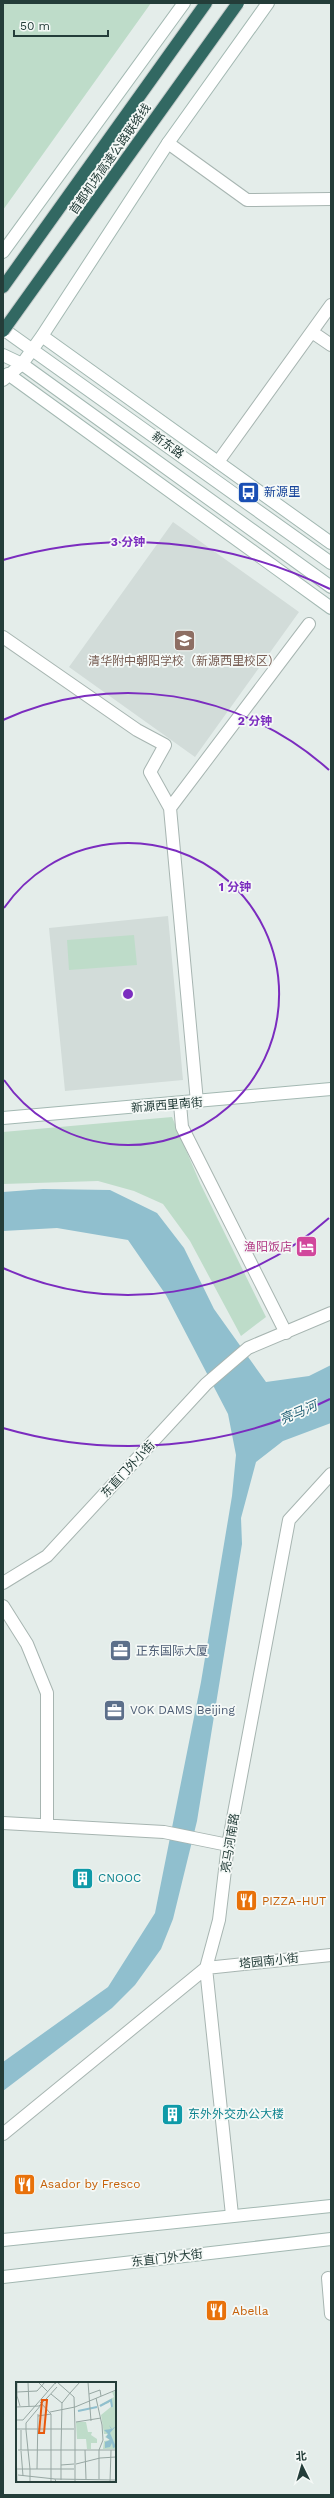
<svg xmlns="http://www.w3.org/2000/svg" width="334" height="2498" font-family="'Work Sans','Noto Sans SC',sans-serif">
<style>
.built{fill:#d2dcd9}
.green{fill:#bedcc9}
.water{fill:#90bfce}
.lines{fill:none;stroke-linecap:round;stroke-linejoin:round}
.street-casing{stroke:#a7b5b1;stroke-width:14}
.secondary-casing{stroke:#a3b8b2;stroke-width:14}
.highway-casing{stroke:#c2c9c8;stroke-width:14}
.street{stroke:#fff;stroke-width:12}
.secondary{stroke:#fff;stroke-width:12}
.highway{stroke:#326862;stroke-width:12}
.highway-bridge-casing{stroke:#c2c9c8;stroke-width:14;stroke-linecap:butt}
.highway-bridge{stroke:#326862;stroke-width:12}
.ring{fill:none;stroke:#7b2cbf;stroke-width:2}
.labels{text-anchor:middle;stroke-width:3.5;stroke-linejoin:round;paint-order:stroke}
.street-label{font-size:12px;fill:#243d39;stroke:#f5f9f7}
.transit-label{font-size:12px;fill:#164399;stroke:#f5f9f7;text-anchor:start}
.education-label{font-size:12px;fill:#785e54;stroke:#f5f9f7}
.hotel-label{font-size:12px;fill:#b23c85;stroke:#f5f9f7;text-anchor:end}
.service-label{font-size:12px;fill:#4e5e75;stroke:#f5f9f7;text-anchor:start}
.culture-label{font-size:12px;fill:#0d838f;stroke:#f5f9f7;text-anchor:start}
.food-label{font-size:12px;fill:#c56008;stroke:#f5f9f7;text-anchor:start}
.water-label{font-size:13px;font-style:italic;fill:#226076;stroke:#f5f9f7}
.inset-river{fill:none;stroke:#90bfce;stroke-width:2}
.inset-road{fill:none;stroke:#97a7a3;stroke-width:1}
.view{fill:#e8590c;fill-opacity:0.15;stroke:#e8590c;stroke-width:2}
.inset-edge{fill:none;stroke:#243d39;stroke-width:2}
.centre{fill:#7b2cbf;stroke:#f5f9f7;stroke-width:2}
.ring-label{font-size:12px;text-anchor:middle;font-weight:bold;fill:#7b2cbf;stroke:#f5f9f7;stroke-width:3.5;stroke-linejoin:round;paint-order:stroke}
</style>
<rect width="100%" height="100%" fill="#e4edea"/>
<path class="built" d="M 173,522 L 299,612 L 195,757 L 69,667 Z
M 168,916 L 183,1080 L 65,1091 L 49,928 Z"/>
<path class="green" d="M 3,3 L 151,3 L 3,210 Z
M 134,935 L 137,965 L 69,970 L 67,940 Z
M 172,1117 L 200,1183 L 266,1317 L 241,1336 L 190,1241 L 163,1204 L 134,1191 L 98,1181 L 3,1184 L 3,1132 Z"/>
<path class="water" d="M 43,1189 L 110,1190 L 157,1213 L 184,1248 L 214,1309 L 266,1382 L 309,1376 L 331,1365 L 331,1423 L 283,1441 L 256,1462 L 241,1518 L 242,1544 L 197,1821 L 173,1919 L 161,1949 L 135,1985 L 112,2008 L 3,2091 L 3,2062 L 108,1987 L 155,1913 L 201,1682 L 232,1496 L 236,1455 L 228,1414 L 166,1295 L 128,1240 L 57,1228 L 3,1231 L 3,1192 Z"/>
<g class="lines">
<defs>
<path id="street" d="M 168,143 L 247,200 L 331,199
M 312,332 L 331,345
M 218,462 L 331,305
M 3,637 L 137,730 L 165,745 L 150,772 L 170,808 L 197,1102
M 170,808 L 309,624
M 180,1104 L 182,1127 L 286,1333
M 3,1583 L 47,1556 L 206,1384 L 248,1348 L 331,1313
M 3,1606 L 27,1644 L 47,1693 L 47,1824
M 3,1823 L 164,1832 L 228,1845
M 3,2134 L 206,1968 L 219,1920 L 228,1845 L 289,1520 L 331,1474
M 232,2215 L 206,1968 L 331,1955
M 328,2278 L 331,2314"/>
<path id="secondary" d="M 3,252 L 184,3
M 3,329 L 331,563
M 42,336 L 331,543
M 3,355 L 22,364 L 331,587
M 8,374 L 331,608
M 3,380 L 22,364 L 42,336 L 168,143 L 268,3
M 3,1118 L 331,1089
M 3,2240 L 331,2206
M 3,2277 L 331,2239"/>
<path id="highway" d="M 3,287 L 206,3"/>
</defs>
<use href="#street" class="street-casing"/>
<use href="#secondary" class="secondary-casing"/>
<use href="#highway" class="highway-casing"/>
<use href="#street" class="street"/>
<use href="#secondary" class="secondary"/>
<use href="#highway" class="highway"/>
<defs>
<path id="highway-bridge" d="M 3,331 L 238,3"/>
</defs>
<use href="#highway-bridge" class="highway-bridge-casing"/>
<use href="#highway-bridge" class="highway-bridge"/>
</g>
<g class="ring">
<path d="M4 908A151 151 0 1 1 4 1080"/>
<path d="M329 1218A301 301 0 0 1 3 1268M3 720A301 301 0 0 1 329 770"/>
<path d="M330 1399A452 452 0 0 1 3 1428M3 560A452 452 0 0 1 330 589"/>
</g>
<defs>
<symbol id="bus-square" viewBox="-11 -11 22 22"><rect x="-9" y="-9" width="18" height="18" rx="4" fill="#1a4fb4" stroke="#f5f9f7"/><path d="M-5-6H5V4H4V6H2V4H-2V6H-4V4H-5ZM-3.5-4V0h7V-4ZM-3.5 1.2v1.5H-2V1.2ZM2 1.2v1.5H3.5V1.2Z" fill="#fff"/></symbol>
<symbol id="school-square" viewBox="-11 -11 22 22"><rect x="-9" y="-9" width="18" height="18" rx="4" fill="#8d6e63" stroke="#f5f9f7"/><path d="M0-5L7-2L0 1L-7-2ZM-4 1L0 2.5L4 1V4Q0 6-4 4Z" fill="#fff"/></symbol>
<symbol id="hotel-square" viewBox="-11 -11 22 22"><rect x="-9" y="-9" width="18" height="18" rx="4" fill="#d1479c" stroke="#f5f9f7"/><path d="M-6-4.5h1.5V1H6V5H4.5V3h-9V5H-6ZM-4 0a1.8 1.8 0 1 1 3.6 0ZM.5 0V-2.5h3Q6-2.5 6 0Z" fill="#fff"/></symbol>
<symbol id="office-square" viewBox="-11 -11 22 22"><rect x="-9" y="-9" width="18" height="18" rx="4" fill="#5c6f8a" stroke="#f5f9f7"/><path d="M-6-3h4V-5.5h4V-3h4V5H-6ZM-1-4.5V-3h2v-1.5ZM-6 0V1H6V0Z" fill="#fff"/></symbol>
<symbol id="building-square" viewBox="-11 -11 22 22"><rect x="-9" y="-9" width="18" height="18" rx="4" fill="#0f9aa8" stroke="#f5f9f7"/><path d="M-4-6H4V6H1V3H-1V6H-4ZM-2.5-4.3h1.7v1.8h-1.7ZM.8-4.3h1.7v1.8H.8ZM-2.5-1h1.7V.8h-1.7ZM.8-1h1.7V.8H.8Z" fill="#fff"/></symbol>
<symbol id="restaurant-square" viewBox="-11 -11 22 22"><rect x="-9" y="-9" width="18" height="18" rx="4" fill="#e8710a" stroke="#f5f9f7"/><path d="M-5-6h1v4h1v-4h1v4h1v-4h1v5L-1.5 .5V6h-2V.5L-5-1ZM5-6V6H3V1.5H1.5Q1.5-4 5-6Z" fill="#fff"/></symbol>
</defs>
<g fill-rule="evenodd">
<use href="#bus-square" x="236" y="480" width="25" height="25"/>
<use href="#school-square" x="172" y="628" width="25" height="25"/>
<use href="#hotel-square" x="294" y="1234" width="25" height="25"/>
<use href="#office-square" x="108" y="1638" width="25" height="25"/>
<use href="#office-square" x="102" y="1698" width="25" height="25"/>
<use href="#building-square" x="70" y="1866" width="25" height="25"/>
<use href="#restaurant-square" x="234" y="1888" width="25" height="25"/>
<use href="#building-square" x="160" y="2102" width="25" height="25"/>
<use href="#restaurant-square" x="12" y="2172" width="25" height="25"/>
<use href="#restaurant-square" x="204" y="2298" width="25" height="25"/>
</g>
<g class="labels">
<g class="street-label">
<text transform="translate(110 159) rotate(-55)" y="4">首都机场高速公路联络线</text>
<text transform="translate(168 445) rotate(36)" y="4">新东路</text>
<text transform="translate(167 1105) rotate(-5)" y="4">新源西里南街</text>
<text transform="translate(128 1469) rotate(-47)" y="4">东直门外小街</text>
<text transform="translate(230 1843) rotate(-81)" y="4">亮马河南路</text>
<text transform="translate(269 1961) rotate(-6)" y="4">塔园南小街</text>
<text transform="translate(167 2258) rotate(-7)" y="4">东直门外大街</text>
</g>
<g class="transit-label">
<text x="264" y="496">新源里</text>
</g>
<g class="education-label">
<text x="184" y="665">清华附中朝阳学校（新源西里校区）</text>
</g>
<g class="hotel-label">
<text x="292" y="1251">渔阳饭店</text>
</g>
<g class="service-label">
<text x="136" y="1655">正东国际大厦</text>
<text x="130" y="1714">VOK DAMS Beijing</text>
</g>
<g class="culture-label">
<text x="98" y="1882">CNOOC</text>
<text x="188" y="2118">东外外交办公大楼</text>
</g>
<g class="food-label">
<text x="262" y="1905">PIZZA-HUT</text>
<text x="40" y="2188">Asador by Fresco</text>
<text x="232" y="2315">Abella</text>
</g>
<g class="water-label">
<text transform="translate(298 1412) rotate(-23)" y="5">亮马河</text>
</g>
</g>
<g transform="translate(16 2382)">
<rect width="100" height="100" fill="#e4edea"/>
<path d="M 100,9 L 100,67 L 87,67 L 88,59 L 94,58 L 89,55 L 92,52 L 88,52 L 85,33 L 96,24 L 93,18 L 93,21 L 82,24 L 98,15 L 96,10 ZM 60,40 L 70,40 L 72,50 L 76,50 L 75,53 L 81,57 L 81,61 L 75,61 L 75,67 L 71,67 L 70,57 L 61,57 Z" fill="#bedcc9"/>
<path d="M 74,35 L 93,43 L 96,47 L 100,44 L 94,51 L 100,65 L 97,66 L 96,61 L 94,65 L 89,66 L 89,60 L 94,58 L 90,55 L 92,52 L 88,48 L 95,47 L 93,43 Z" fill="#90bfce"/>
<path class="inset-river" d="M 84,24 L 95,18 L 96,25M 62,29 L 81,25"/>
<path class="inset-road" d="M 1,0 L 1,14 L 4,24M 12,0 L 13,24M 22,0 L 32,10M 72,0 L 75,39M 39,2 L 41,0 L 58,15 L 59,46M 1,10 L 21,9 L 29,0M 54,11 L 64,0M 35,12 L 46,21 L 45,68M 73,12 L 84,8 L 85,14M 31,16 L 41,5M 80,16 L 86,43 L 87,58 L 83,68M 24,20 L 35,32 L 35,100M 46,21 L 54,11M 0,25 L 23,24 L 33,14M 34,30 L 59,25 L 100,8M 22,34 L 35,32M 0,38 L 7,38 L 40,0M 60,40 L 85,36M 0,47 L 60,47M 5,48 L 5,68M 10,48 L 12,68M 10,48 L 10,41 L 25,23M 0,67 L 1,100M 2,68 L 100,68M 12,68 L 14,87M 69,68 L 70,97M 83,68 L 83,97M 5,69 L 7,94M 60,82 L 84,76 L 100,75M 45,83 L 58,82M 1,87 L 58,87M 14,87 L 14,100M 21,87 L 22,32M 2,93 L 39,97 L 40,100M 39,97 L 100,98M 45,98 L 45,68M 8,100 L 25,100M 59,100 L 59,48M 94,100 L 95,68"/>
<path class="view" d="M 26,18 L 31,18 L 28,51 L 23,51 Z"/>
<rect width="100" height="100" class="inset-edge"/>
</g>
<circle cx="128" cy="994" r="6" class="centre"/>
<g class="ring-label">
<text x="128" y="546">3 分钟</text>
<text x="255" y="725">2 分钟</text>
<text x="235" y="891">1 分钟</text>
</g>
<rect width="334" height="2498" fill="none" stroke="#243d39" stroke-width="8"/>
<g transform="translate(302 2466) rotate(355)" stroke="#f5f9f7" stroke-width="3" paint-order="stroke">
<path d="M0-3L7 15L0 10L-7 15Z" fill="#243d39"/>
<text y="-6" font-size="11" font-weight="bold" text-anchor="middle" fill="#243d39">北</text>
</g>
<path d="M14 30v6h94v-6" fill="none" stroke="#243d39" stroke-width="2"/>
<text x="20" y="30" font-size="12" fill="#243d39" stroke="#f5f9f7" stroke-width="3" paint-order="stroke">50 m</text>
</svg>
